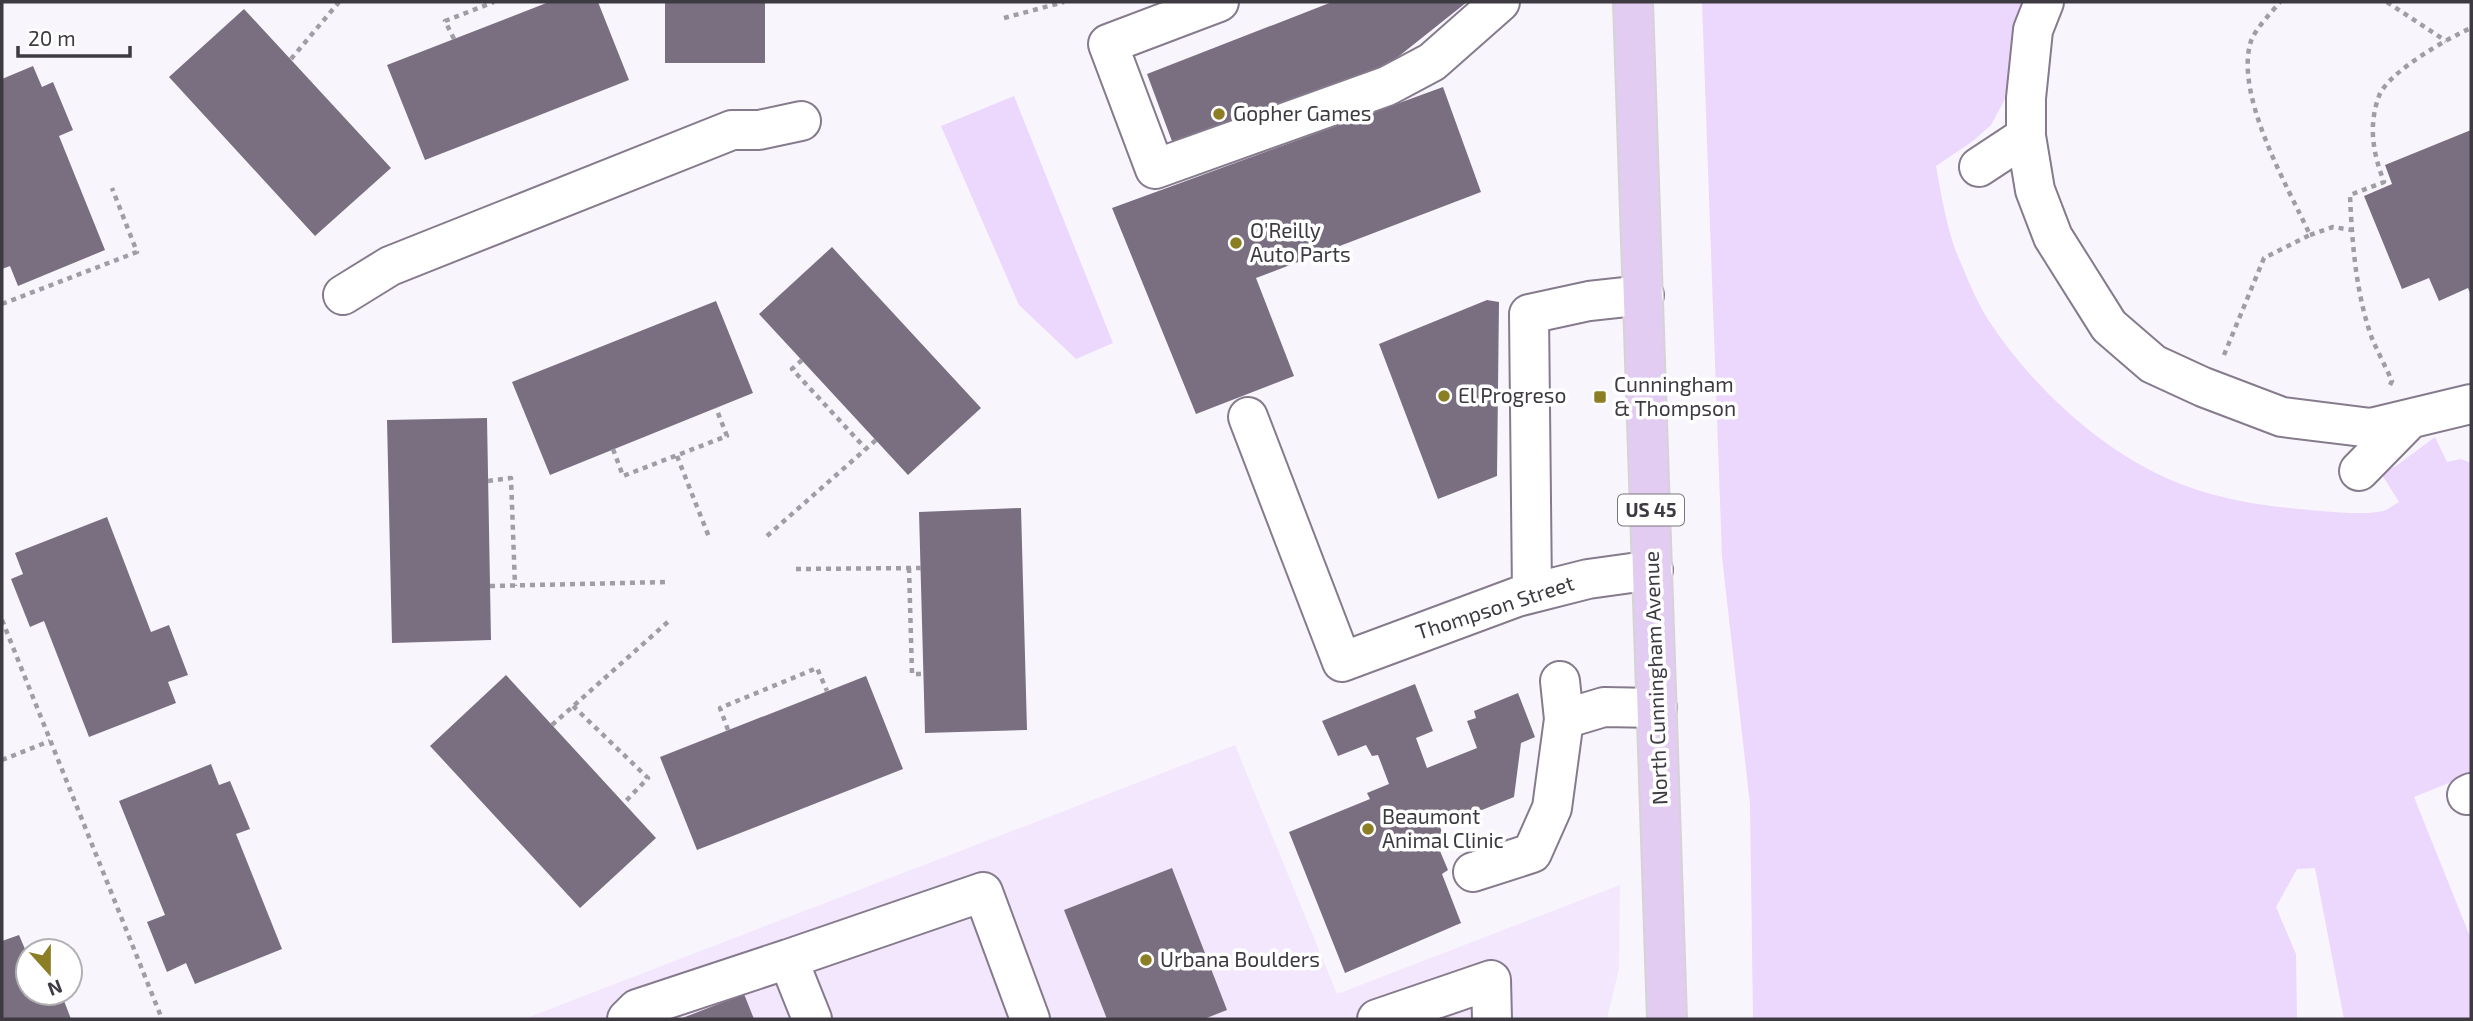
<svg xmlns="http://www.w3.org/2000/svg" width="2473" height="1021" font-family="'Exo 2',sans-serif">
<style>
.built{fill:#f3e7fd}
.green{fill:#ecd7fd}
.building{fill:#796f80}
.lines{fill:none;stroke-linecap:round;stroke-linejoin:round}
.minor-casing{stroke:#857b8d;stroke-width:42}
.major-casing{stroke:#d5d4d5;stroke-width:42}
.path{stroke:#a19da5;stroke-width:4.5;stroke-dasharray:5 5;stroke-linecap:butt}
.minor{stroke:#fff;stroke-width:38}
.major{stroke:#e2ccf2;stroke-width:38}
.poi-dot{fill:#8b7e24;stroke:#fff;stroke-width:2.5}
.labels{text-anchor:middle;stroke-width:7;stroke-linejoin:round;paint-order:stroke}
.shield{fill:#fff;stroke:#78757b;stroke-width:2}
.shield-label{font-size:19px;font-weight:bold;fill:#3e3a42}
.poi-label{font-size:21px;fill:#3e3a42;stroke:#fff;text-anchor:start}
.street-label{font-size:21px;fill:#3e3a42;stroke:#fff}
</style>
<rect width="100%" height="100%" fill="#f9f5fd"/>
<path class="built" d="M 1235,745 L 1337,994 L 1620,885 L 1619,969 L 1607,1019 L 524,1019 Z"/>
<path class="green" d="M 1702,2 L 2029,2 L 2017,38 L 2006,97 L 1991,125 L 1973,141 L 1936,166 C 1941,194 1946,223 1955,249 C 1965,273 1975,299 1989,321 C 2034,390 2109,458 2186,486 C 2219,498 2256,505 2290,508 C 2311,510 2368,517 2386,510 C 2390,508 2395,504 2399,502 L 2381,473 L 2396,466 L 2435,437 L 2447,462 L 2461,459 L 2471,463 L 2471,774 L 2414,797 L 2471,939 L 2471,1019 L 2344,1019 L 2315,868 L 2297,869 L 2276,907 L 2296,954 L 2297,1019 L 1753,1019 L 1750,804 L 1722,557 Z
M 1014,96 L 1113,343 L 1076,359 L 1019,305 L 941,126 Z"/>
<path class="building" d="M 549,2 L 598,2 L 629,80 L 425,160 L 387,65 Z
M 665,2 L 765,2 L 765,63 L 665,63 Z
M 1332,2 L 1467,2 L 1374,76 L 1176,152 L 1147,74 Z
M 244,9 L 391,168 L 315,236 L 169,77 Z
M 33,66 L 42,87 L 53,82 L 73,130 L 59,136 L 105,250 L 18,286 L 10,266 L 2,269 L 2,79 Z
M 1443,87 L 1481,192 L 1256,278 L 1294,376 L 1196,414 L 1112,208 Z
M 2471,130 L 2471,295 L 2468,288 L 2439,301 L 2429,278 L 2402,289 L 2364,196 L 2392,184 L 2385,165 Z
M 832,247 L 981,408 L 908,475 L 759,314 Z
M 1487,300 L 1499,302 L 1497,476 L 1438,499 L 1379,344 Z
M 716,301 L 753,393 L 550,475 L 512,382 Z
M 487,418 L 491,640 L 392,643 L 387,420 Z
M 1021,508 L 1027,730 L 925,733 L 919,512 Z
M 107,517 L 151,632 L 169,625 L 188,675 L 168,682 L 176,703 L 89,737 L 44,621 L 30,627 L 11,579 L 23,574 L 15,553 Z
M 506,675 L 656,838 L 580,908 L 430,746 Z
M 866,676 L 903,769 L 697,850 L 660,757 Z
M 1415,684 L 1433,731 L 1416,738 L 1427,768 L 1477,748 L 1467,721 L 1476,718 L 1474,711 L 1518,693 L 1535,737 L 1521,743 L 1514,797 L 1440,827 L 1448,848 L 1440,851 L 1448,870 L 1442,874 L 1461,923 L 1345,973 L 1289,832 L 1370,799 L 1367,793 L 1389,784 L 1378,755 L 1372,756 L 1366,745 L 1338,756 L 1322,721 Z
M 211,764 L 219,785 L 230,781 L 250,829 L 236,834 L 282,949 L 195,984 L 186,963 L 167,972 L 147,922 L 165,915 L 119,801 Z
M 1172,868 L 1227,1010 L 1204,1019 L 1107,1019 L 1064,910 Z
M 19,935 L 25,949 L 41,942 L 45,951 L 28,951 L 28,993 L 61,993 L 71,1019 L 2,1019 L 2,941 Z
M 744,994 L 754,1019 L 680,1019 Z"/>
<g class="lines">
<defs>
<path id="minor" d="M 1219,2 L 1108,44 L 1155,169 L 1387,86 L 1432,62 L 1500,2
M 2044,2 L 2033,30 L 2026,98 L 2026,136 L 2035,190 L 2053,237 L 2109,326 L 2153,364 L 2203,387 L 2282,417 L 2371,428 L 2471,404
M 1979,167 L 2026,136
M 343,295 L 390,266 L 732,130 L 759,130 L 801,121
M 1248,417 L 1342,662 L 1517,597 L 1588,579 L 1653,570
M 2359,471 L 2410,419
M 1532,593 L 1529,314 L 1589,301 L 1644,295
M 1564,719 L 1604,707 L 1657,708
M 2467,795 L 2471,793
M 1473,872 L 1532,853 L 1552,808 L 1564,719 L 1560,681
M 627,1019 L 637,1009 L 788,959
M 812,1019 L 788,959 L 983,892 L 1030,1019
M 1377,1019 L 1491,980 L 1492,1019"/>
<path id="major" d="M 1633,2 L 1667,1019"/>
</defs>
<use href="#minor" class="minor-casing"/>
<use href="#major" class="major-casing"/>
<path class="path" d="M 2387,2 L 2446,41
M 1004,18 L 1064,2
M 454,39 L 445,21 L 494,2
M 291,59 L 339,2
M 2310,235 L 2333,227 L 2352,230
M 2,304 L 137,252 L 112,188
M 2224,355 L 2264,258 L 2310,235 C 2287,185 2234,95 2251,41 C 2256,28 2271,13 2280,2
M 802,360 L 792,369 L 866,449
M 2390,385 L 2392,381 C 2386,368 2379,354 2373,341 C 2356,296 2352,243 2350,195 L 2384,182 C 2373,153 2368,126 2379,96 C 2388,72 2448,38 2471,28
M 613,449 L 623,476 L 727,436 L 716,408
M 677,456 L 709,537
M 488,481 L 511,478 L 515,586
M 767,536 L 876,440
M 909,568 L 912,674 L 923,674
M 796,569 L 921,568
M 490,586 L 667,582
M 2,620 L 162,1019
M 573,706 L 648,778 L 624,803
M 552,725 L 670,620
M 728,730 L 720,708 L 817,668 L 827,691
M 2,760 L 50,741"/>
<use href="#minor" class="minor"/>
<use href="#major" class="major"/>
</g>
<g class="poi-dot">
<circle cx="1219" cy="114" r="7"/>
<circle cx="1236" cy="243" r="7"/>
<circle cx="1444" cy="396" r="7"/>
<rect x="1593" y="390" width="14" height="14" rx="3.5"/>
<circle cx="1368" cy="829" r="7"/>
<circle cx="1146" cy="960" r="7"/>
</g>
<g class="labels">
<rect class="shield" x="1618" y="494.5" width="66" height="31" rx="5"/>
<g class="shield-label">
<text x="1651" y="517">US 45</text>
</g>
<g class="poi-label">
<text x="1233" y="121">Gopher Games</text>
<text x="1250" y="238">O'Reilly<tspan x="1250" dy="24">Auto Parts</tspan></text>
<text x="1614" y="392">Cunningham<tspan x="1614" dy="24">&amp; Thompson</tspan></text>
<text x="1458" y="403">El Progreso</text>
<text x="1382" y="824">Beaumont<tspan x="1382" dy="24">Animal Clinic</tspan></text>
<text x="1160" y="967">Urbana Boulders</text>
</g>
<g class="street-label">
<text transform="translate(1495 608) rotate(-18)" y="7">Thompson Street</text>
<text transform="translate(1656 678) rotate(-92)" y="7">North Cunningham Avenue</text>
</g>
</g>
<rect width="2473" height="1021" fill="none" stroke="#3e3a42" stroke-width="7"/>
<g transform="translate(49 972) rotate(159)"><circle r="33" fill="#ffffff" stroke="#b2b0b3" stroke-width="2"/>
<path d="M0-5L12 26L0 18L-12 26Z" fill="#8b7e24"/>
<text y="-10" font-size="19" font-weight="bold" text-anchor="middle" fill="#3e3a42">N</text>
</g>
<path d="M18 46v10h112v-10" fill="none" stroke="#3e3a42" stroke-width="3.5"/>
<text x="28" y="46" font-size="21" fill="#3e3a42" stroke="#ffffff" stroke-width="5" paint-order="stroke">20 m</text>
</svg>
